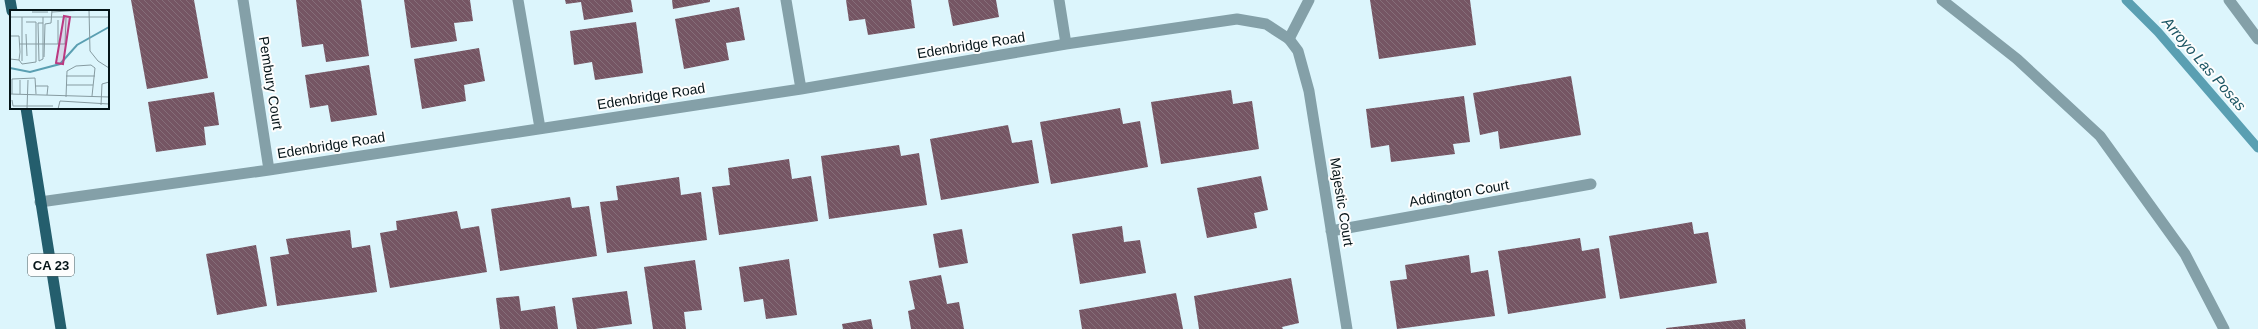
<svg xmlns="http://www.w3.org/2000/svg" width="2258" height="329" font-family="Arial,sans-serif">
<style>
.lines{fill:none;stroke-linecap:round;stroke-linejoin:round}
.stream{stroke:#5a9fb2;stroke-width:9}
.building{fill:url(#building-back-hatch)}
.service{stroke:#84a0a8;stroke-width:11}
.minor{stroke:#84a0a8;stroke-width:11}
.primary{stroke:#245e6d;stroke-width:11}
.labels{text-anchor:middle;stroke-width:4;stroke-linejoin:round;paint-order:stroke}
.shield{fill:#fdfdfd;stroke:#4f5a5d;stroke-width:1}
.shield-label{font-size:13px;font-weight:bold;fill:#051418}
.street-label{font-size:14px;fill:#051418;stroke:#fdfdfd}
.water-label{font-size:15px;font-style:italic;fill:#1b5563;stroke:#fdfdfd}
.inset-river{fill:none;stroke:#5a9fb2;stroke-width:2}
.inset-road{fill:none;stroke:#869ba1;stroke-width:1}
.view{fill:#bb3981;fill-opacity:0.15;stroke:#bb3981;stroke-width:2}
.inset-edge{fill:none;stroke:#051418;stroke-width:2}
</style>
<defs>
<pattern id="building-back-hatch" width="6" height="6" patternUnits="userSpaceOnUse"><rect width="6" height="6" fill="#755563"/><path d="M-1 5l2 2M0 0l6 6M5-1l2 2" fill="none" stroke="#856e79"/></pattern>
</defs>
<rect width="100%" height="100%" fill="#dcf5fc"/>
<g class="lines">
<path class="stream" d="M 2126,0 L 2158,32 L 2258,148"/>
</g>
<path class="building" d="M 131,0 L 194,0 L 208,78 L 147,89 Z
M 296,0 L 361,0 L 369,56 L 326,62 L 323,44 L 302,47 Z
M 404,0 L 470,0 L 473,21 L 454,23 L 457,41 L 411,48 Z
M 565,0 L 631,0 L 633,12 L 584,20 L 581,2 L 566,4 Z
M 672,0 L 710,0 L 710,2 L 673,9 Z
M 846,0 L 911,0 L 915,28 L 868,35 L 865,19 L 849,21 Z
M 948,0 L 996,0 L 999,17 L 953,26 Z
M 1370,0 L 1470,0 L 1476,45 L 1379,59 Z
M 739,7 L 745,40 L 726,43 L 729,60 L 684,69 L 675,19 Z
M 636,22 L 643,73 L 595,80 L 592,62 L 574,65 L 570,31 Z
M 479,48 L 485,81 L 464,85 L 466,101 L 422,109 L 414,59 Z
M 369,65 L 377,115 L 331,122 L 328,105 L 310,108 L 305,75 Z
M 1571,76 L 1581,135 L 1500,149 L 1498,131 L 1480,135 L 1473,93 Z
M 1231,90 L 1233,104 L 1252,101 L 1259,149 L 1161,164 L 1151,102 Z
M 214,92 L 219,125 L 204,127 L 206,145 L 156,152 L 148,102 Z
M 1464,96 L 1470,142 L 1453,144 L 1455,154 L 1391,162 L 1389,145 L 1371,148 L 1366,109 Z
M 1120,108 L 1123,124 L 1140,121 L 1148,167 L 1051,184 L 1040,122 Z
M 1008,125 L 1012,143 L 1032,140 L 1039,183 L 941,200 L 930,139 Z
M 899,145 L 901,156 L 919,153 L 927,205 L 829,219 L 821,156 Z
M 789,159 L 792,179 L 811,176 L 818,221 L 719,235 L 712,187 L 730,185 L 728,168 Z
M 1261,176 L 1268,210 L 1254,213 L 1257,228 L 1207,238 L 1197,188 Z
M 679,177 L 681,195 L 701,192 L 707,240 L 607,253 L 600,202 L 618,200 L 616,186 Z
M 570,197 L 572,208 L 589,206 L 597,256 L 500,271 L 491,209 Z
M 457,211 L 461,229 L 479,226 L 487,272 L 390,288 L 380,233 L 397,230 L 396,221 Z
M 1692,222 L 1694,234 L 1708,232 L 1717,283 L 1620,299 L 1609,236 Z
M 1122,226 L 1124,242 L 1140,240 L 1146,273 L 1080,284 L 1072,234 Z
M 962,229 L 968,263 L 939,268 L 933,234 Z
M 350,230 L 352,248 L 370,245 L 377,292 L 277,306 L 270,257 L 289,254 L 286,239 Z
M 1580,238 L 1582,251 L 1599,248 L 1606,298 L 1508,314 L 1498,251 Z
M 256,245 L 267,306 L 217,315 L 206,254 Z
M 1469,255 L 1471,273 L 1488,270 L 1495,316 L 1397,329 L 1390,281 L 1407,279 L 1405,265 Z
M 789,259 L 797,315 L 766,319 L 763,299 L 744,302 L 739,267 Z
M 695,260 L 702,310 L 684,312 L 686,329 L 653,329 L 644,267 Z
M 941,275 L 947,304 L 959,302 L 964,329 L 911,329 L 908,311 L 915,309 L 909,281 Z
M 1291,278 L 1299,323 L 1282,327 L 1283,329 L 1199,329 L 1194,296 Z
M 627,291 L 632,324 L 595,329 L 577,329 L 572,298 Z
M 1176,293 L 1183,329 L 1082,329 L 1079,310 Z
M 519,296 L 521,311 L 555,306 L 558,329 L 500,329 L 496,298 Z
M 871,319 L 873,329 L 843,329 L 842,324 Z
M 1745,319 L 1746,329 L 1666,329 L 1666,328 Z"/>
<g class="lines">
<path class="service" d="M 1942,0 L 2017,59 L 2100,136 L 2185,254 L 2224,329
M 2229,0 L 2258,39
M 1289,39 L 1309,0"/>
<path class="minor" d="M 243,0 L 269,170
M 518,0 L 540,128
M 786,0 L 801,89
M 1059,0 L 1066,44
M 40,202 L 269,170 L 801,89 L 1066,44 L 1237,19 L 1266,24 L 1289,39 L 1298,51 L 1309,91 L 1347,329
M 1331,231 L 1591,184"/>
<path class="primary" d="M 10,0 L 12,11
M 26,108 L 61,329"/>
</g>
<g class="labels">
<rect class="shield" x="28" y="254" width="46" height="22" rx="3"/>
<g class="shield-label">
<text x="51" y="270">CA 23</text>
</g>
<g class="street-label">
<text transform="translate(971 45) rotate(-9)" y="5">Edenbridge Road</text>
<text transform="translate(271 83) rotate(81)" y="5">Pembury Court</text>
<text transform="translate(651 96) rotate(-9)" y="5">Edenbridge Road</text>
<text transform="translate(331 145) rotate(-9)" y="5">Edenbridge Road</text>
<text transform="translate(1459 193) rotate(-10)" y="5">Addington Court</text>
<text transform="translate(1342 202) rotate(81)" y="5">Majestic Court</text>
</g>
<g class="water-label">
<text transform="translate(2204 64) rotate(49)" y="5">Arroyo Las Posas</text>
</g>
</g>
<g transform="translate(10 10)">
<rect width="99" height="99" fill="#dcf5fc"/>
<path class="inset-river" d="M 0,58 L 20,62 L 50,54 L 67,35 L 99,17"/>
<path class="inset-road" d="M 79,0 L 80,41 L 88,51 L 99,58M 22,2 L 38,2M 42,2 L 74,0M 0,7 L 99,7M 33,13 L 28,13 L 29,51 L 33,49 L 33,7M 16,24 L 17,46M 0,26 L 9,26 L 10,42 L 9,50 L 0,49M 9,34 L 55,34 L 56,8M 48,34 L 48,10M 34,47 L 35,14 L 41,13 L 42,0M 9,50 L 12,54 L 26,52 L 26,12 L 16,12M 12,51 L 12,7M 56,66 L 85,66M 10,70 L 10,84M 56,75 L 83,75M 26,76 L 38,76 L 37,85M 0,84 L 99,87M 2,84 L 2,69 L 25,68 L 26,84M 56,87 L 57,61 L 66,56 L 81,55 L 85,58 L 82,86M 2,90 L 3,96 L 43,96M 91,95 L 92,74 L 99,72M 17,99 L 18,70M 48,99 L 50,91 L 99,94"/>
<path class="view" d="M 54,6 L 60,7 L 53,54 L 46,53 Z"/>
<rect width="99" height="99" class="inset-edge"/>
</g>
</svg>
